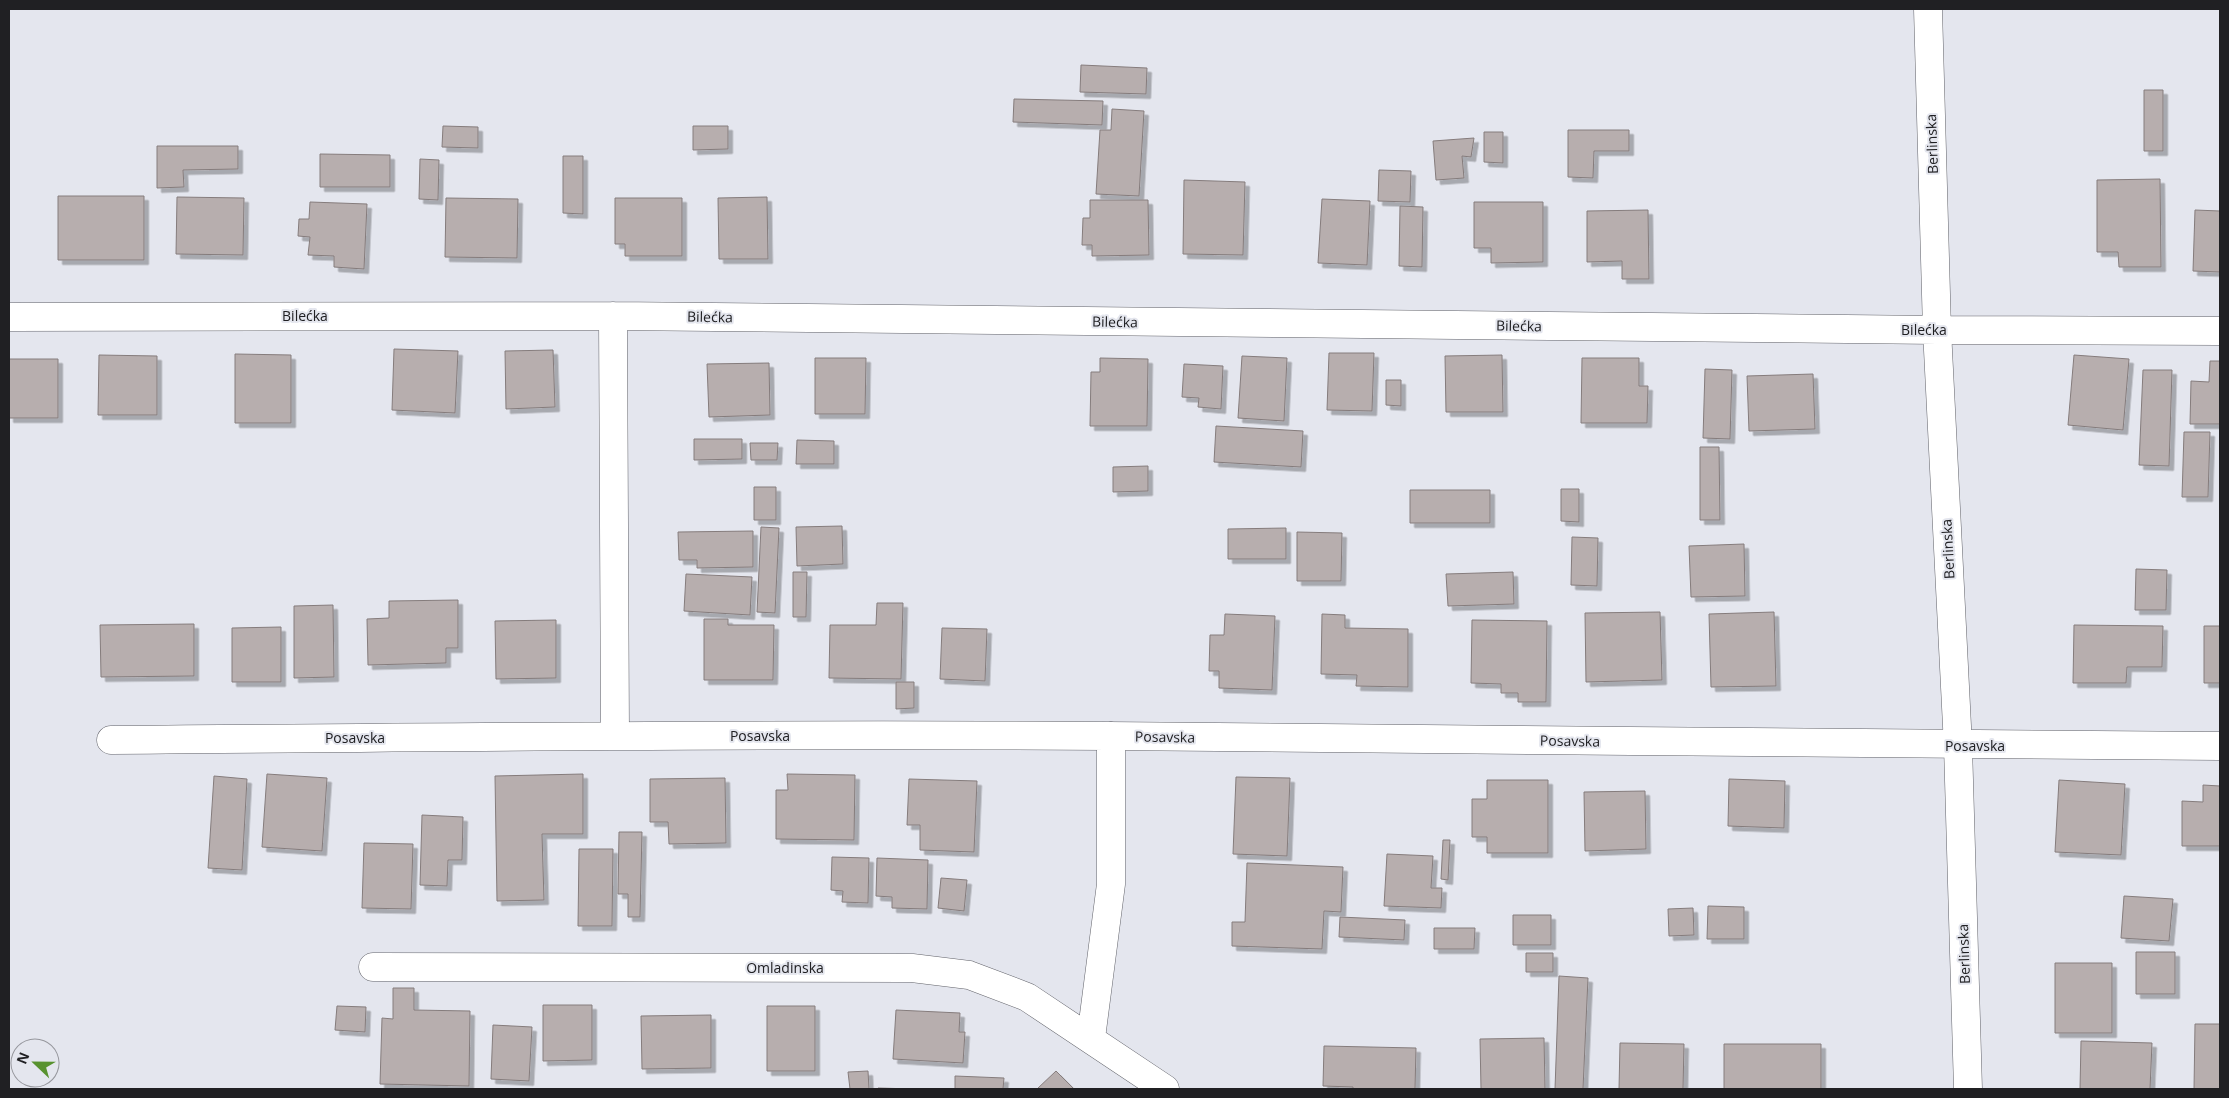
<svg xmlns="http://www.w3.org/2000/svg" width="2229" height="1098" font-family="'Open Sans',sans-serif">
<style>
.building{fill:#b7aeae;stroke:#857c7c;filter:url(#shadow)}
.lines{fill:none;stroke-linecap:round;stroke-linejoin:round}
.minor-casing{stroke:#616269;stroke-width:29}
.minor{stroke:#fff;stroke-width:28}
.labels{text-anchor:middle;stroke-width:4;stroke-linejoin:round;paint-order:stroke}
.street-label{font-size:14px;fill:#202023;stroke:#e4e6ee}
</style>
<defs>
<filter id="shadow"><feDropShadow dx="4.5" dy="4.5" stdDeviation="0" flood-color="#0004"/></filter>
</defs>
<rect width="100%" height="100%" fill="#e4e6ee"/>
<path class="building" d="M 1081,65 L 1147,68 L 1146,94 L 1080,92 Z
M 2144,90 L 2163,90 L 2163,151 L 2144,151 Z
M 1014,99 L 1103,101 L 1102,125 L 1013,122 Z
M 1112,109 L 1144,111 L 1139,196 L 1096,194 L 1100,130 L 1111,130 Z
M 443,126 L 478,127 L 478,148 L 442,147 Z
M 693,126 L 728,126 L 728,149 L 693,150 Z
M 1568,130 L 1629,130 L 1629,151 L 1594,151 L 1593,178 L 1568,177 Z
M 1484,132 L 1503,132 L 1503,163 L 1484,162 Z
M 1474,138 L 1471,157 L 1462,156 L 1464,178 L 1436,180 L 1433,141 Z
M 157,146 L 238,146 L 238,169 L 183,170 L 184,187 L 157,188 Z
M 320,154 L 390,155 L 390,187 L 320,187 Z
M 563,156 L 583,156 L 583,214 L 563,213 Z
M 420,159 L 439,160 L 438,200 L 419,199 Z
M 1379,170 L 1411,171 L 1410,202 L 1378,201 Z
M 2160,179 L 2161,267 L 2119,267 L 2118,252 L 2097,252 L 2097,180 Z
M 1184,180 L 1245,182 L 1243,255 L 1183,254 Z
M 58,196 L 144,196 L 144,260 L 58,260 Z
M 177,197 L 244,198 L 243,255 L 176,254 Z
M 767,197 L 768,259 L 719,259 L 718,198 Z
M 446,198 L 518,199 L 517,258 L 445,257 Z
M 615,198 L 682,198 L 682,256 L 625,256 L 625,244 L 615,244 Z
M 1322,199 L 1370,201 L 1367,265 L 1318,263 Z
M 1090,200 L 1148,200 L 1149,255 L 1092,256 L 1092,245 L 1082,245 L 1083,218 L 1090,218 Z
M 310,202 L 367,204 L 364,269 L 334,267 L 334,256 L 308,255 L 310,237 L 298,236 L 299,219 L 309,219 Z
M 1474,202 L 1543,202 L 1543,262 L 1491,263 L 1491,248 L 1474,248 Z
M 1400,206 L 1423,207 L 1422,267 L 1399,266 Z
M 1648,210 L 1649,279 L 1622,279 L 1622,261 L 1587,262 L 1587,211 Z
M 2195,210 L 2220,211 L 2220,272 L 2193,271 Z
M 394,349 L 458,351 L 455,413 L 392,410 Z
M 553,350 L 555,407 L 506,409 L 505,351 Z
M 1329,353 L 1374,353 L 1372,411 L 1327,410 Z
M 235,354 L 291,355 L 291,423 L 235,423 Z
M 99,355 L 157,356 L 157,415 L 98,415 Z
M 1502,355 L 1503,412 L 1446,412 L 1445,356 Z
M 2074,355 L 2129,359 L 2123,430 L 2068,425 Z
M 1242,356 L 1287,358 L 1284,421 L 1238,418 Z
M 815,358 L 866,358 L 865,414 L 815,414 Z
M 1100,358 L 1148,359 L 1147,426 L 1090,426 L 1091,372 L 1100,372 Z
M 1582,358 L 1639,358 L 1639,386 L 1648,386 L 1647,423 L 1581,423 Z
M 9,359 L 58,359 L 58,418 L 9,418 Z
M 2210,361 L 2220,361 L 2220,424 L 2190,424 L 2191,381 L 2209,382 Z
M 769,363 L 770,415 L 709,417 L 707,364 Z
M 1184,364 L 1223,366 L 1221,409 L 1198,407 L 1199,398 L 1182,397 Z
M 1705,369 L 1732,370 L 1730,439 L 1703,438 Z
M 2143,370 L 2172,370 L 2169,466 L 2139,465 Z
M 1813,374 L 1815,429 L 1749,431 L 1747,376 Z
M 1386,380 L 1401,380 L 1401,406 L 1386,405 Z
M 1216,426 L 1303,431 L 1301,467 L 1214,462 Z
M 2184,432 L 2210,432 L 2208,497 L 2182,497 Z
M 694,439 L 742,439 L 742,459 L 694,460 Z
M 797,440 L 834,441 L 834,464 L 796,464 Z
M 750,443 L 778,443 L 777,460 L 751,460 Z
M 1700,447 L 1719,447 L 1720,520 L 1700,520 Z
M 1148,466 L 1148,491 L 1113,492 L 1113,467 Z
M 754,487 L 776,487 L 776,520 L 754,520 Z
M 1561,489 L 1579,489 L 1579,522 L 1561,521 Z
M 1410,490 L 1490,490 L 1490,523 L 1410,523 Z
M 842,526 L 843,564 L 797,566 L 796,527 Z
M 761,527 L 779,528 L 775,613 L 757,612 Z
M 1286,528 L 1286,559 L 1228,559 L 1228,529 Z
M 753,531 L 753,567 L 697,568 L 697,560 L 679,560 L 678,532 Z
M 1297,532 L 1342,533 L 1341,581 L 1297,581 Z
M 1572,537 L 1598,538 L 1597,586 L 1571,585 Z
M 1744,544 L 1745,596 L 1691,597 L 1689,546 Z
M 2136,569 L 2167,570 L 2166,610 L 2135,610 Z
M 793,572 L 807,572 L 806,617 L 793,617 Z
M 1513,572 L 1514,604 L 1448,606 L 1446,574 Z
M 686,574 L 752,577 L 750,615 L 684,611 Z
M 458,600 L 458,648 L 446,648 L 446,663 L 368,665 L 367,619 L 389,618 L 389,601 Z
M 877,603 L 903,603 L 901,679 L 829,678 L 830,625 L 876,625 Z
M 333,605 L 334,677 L 294,678 L 294,606 Z
M 1660,612 L 1662,680 L 1586,682 L 1585,613 Z
M 1774,612 L 1776,686 L 1711,687 L 1709,614 Z
M 1225,614 L 1275,616 L 1272,690 L 1219,688 L 1219,671 L 1209,671 L 1210,635 L 1224,635 Z
M 1322,614 L 1345,615 L 1345,628 L 1408,629 L 1408,687 L 1356,686 L 1357,675 L 1321,674 Z
M 704,619 L 728,619 L 728,625 L 774,625 L 773,680 L 704,680 Z
M 556,620 L 556,678 L 496,679 L 495,621 Z
M 1472,620 L 1547,621 L 1546,702 L 1518,702 L 1518,693 L 1501,693 L 1501,684 L 1471,683 Z
M 194,624 L 194,676 L 101,677 L 100,625 Z
M 2074,625 L 2163,626 L 2162,667 L 2127,667 L 2126,683 L 2073,683 Z
M 2204,626 L 2220,626 L 2220,683 L 2204,683 Z
M 281,627 L 281,682 L 232,682 L 232,628 Z
M 942,628 L 987,629 L 985,681 L 940,679 Z
M 896,682 L 914,682 L 914,708 L 896,709 Z
M 267,774 L 327,778 L 322,851 L 262,847 Z
M 583,774 L 583,834 L 542,834 L 544,900 L 497,901 L 495,776 Z
M 787,774 L 855,775 L 854,840 L 776,839 L 776,790 L 788,790 Z
M 214,776 L 247,779 L 242,870 L 208,868 Z
M 1236,777 L 1290,778 L 1287,856 L 1233,854 Z
M 725,778 L 726,843 L 669,844 L 668,822 L 650,822 L 650,779 Z
M 909,779 L 977,781 L 974,852 L 920,850 L 920,825 L 907,825 Z
M 1729,779 L 1785,781 L 1784,828 L 1728,826 Z
M 1487,780 L 1548,780 L 1548,853 L 1487,853 L 1487,837 L 1472,837 L 1472,799 L 1487,799 Z
M 2059,780 L 2125,784 L 2121,855 L 2055,852 Z
M 2203,785 L 2220,786 L 2220,846 L 2182,846 L 2182,801 L 2203,802 Z
M 1645,791 L 1646,849 L 1585,851 L 1584,792 Z
M 422,815 L 463,817 L 462,860 L 448,860 L 447,886 L 420,885 Z
M 619,832 L 642,832 L 640,917 L 628,917 L 628,894 L 618,894 Z
M 1443,840 L 1450,840 L 1448,880 L 1441,879 Z
M 364,843 L 413,844 L 411,909 L 362,908 Z
M 579,849 L 613,849 L 612,926 L 578,926 Z
M 1387,854 L 1433,856 L 1431,888 L 1442,888 L 1441,908 L 1384,906 Z
M 832,857 L 869,858 L 868,903 L 842,902 L 843,891 L 831,890 Z
M 877,858 L 928,860 L 927,909 L 892,908 L 892,897 L 876,896 Z
M 1247,863 L 1343,867 L 1341,912 L 1324,911 L 1322,949 L 1232,946 L 1232,922 L 1245,922 Z
M 941,878 L 967,880 L 964,911 L 938,908 Z
M 2124,896 L 2173,899 L 2169,941 L 2121,938 Z
M 1708,906 L 1744,907 L 1744,939 L 1707,939 Z
M 1693,908 L 1694,935 L 1669,936 L 1668,909 Z
M 1513,915 L 1551,915 L 1551,945 L 1513,945 Z
M 1340,917 L 1405,920 L 1404,940 L 1339,937 Z
M 1434,928 L 1475,928 L 1474,949 L 1434,949 Z
M 2136,952 L 2175,952 L 2175,994 L 2136,994 Z
M 1526,953 L 1553,953 L 1553,972 L 1526,972 Z
M 2055,963 L 2112,963 L 2112,1033 L 2055,1033 Z
M 1559,976 L 1588,978 L 1583,1089 L 1555,1089 Z
M 393,988 L 414,988 L 414,1010 L 470,1011 L 469,1086 L 380,1084 L 382,1018 L 393,1019 Z
M 543,1005 L 592,1005 L 592,1060 L 543,1061 Z
M 337,1006 L 366,1007 L 365,1032 L 335,1030 Z
M 767,1006 L 815,1006 L 815,1071 L 767,1071 Z
M 896,1010 L 960,1013 L 959,1032 L 965,1032 L 963,1063 L 893,1059 Z
M 711,1015 L 711,1068 L 642,1069 L 641,1016 Z
M 2195,1024 L 2220,1024 L 2220,1089 L 2194,1089 Z
M 493,1025 L 532,1027 L 529,1081 L 491,1079 Z
M 1544,1038 L 1545,1089 L 1481,1089 L 1480,1039 Z
M 2081,1041 L 2152,1043 L 2150,1089 L 2080,1089 Z
M 1620,1043 L 1684,1044 L 1683,1089 L 1619,1089 Z
M 1724,1044 L 1821,1044 L 1821,1089 L 1724,1089 Z
M 1324,1046 L 1416,1048 L 1415,1089 L 1353,1089 L 1353,1087 L 1323,1086 Z
M 868,1071 L 869,1089 L 850,1089 L 848,1072 Z
M 1056,1071 L 1074,1089 L 1037,1089 Z
M 955,1076 L 1004,1078 L 1003,1089 L 955,1089 Z
M 878,1088 L 913,1089 L 878,1089 Z"/>
<g class="lines">
<defs>
<path id="minor" d="M 1928,9 L 1937,330 L 1958,746 L 1968,1089
M 613,316 L 615,735
M 9,317 L 613,316 L 1937,330 L 2220,331
M 111,740 C 443,737 775,734 1107,736 C 1478,737 1849,746 2220,746
M 373,967 L 912,968 L 969,975 L 1027,997 L 1165,1089
M 1091,1038 L 1111,884 L 1111,736"/>
</defs>
<use href="#minor" class="minor-casing"/>
<use href="#minor" class="minor"/>
</g>
<g class="labels">
<g class="street-label">
<text transform="translate(1932 144) rotate(-92)" y="5">Berlinska</text>
<text x="305" y="321">Bilećka</text>
<text transform="translate(710 317) rotate(1)" y="5">Bilećka</text>
<text transform="translate(1115 322) rotate(1)" y="5">Bilećka</text>
<text transform="translate(1519 326) rotate(1)" y="5">Bilećka</text>
<text x="1924" y="335">Bilećka</text>
<text transform="translate(1948 549) rotate(-93)" y="5">Berlinska</text>
<text x="760" y="741">Posavska</text>
<text transform="translate(1165 737) rotate(1)" y="5">Posavska</text>
<text x="355" y="743">Posavska</text>
<text transform="translate(1570 741) rotate(1)" y="5">Posavska</text>
<text x="1975" y="751">Posavska</text>
<text transform="translate(1964 954) rotate(-92)" y="5">Berlinska</text>
<text x="785" y="973">Omladinska</text>
</g>
</g>
<rect width="2229" height="1098" fill="none" stroke="#202023" stroke-width="20"/>
<g transform="translate(35 1063) rotate(292)"><circle r="24" fill="#e4e6ee" stroke="#96979d"/>
<path d="M0-4L9 19L0 12L-9 19Z" fill="#58922f"/>
<text y="-8" font-size="14" font-weight="bold" text-anchor="middle" fill="#202023">N</text>
</g>
</svg>
